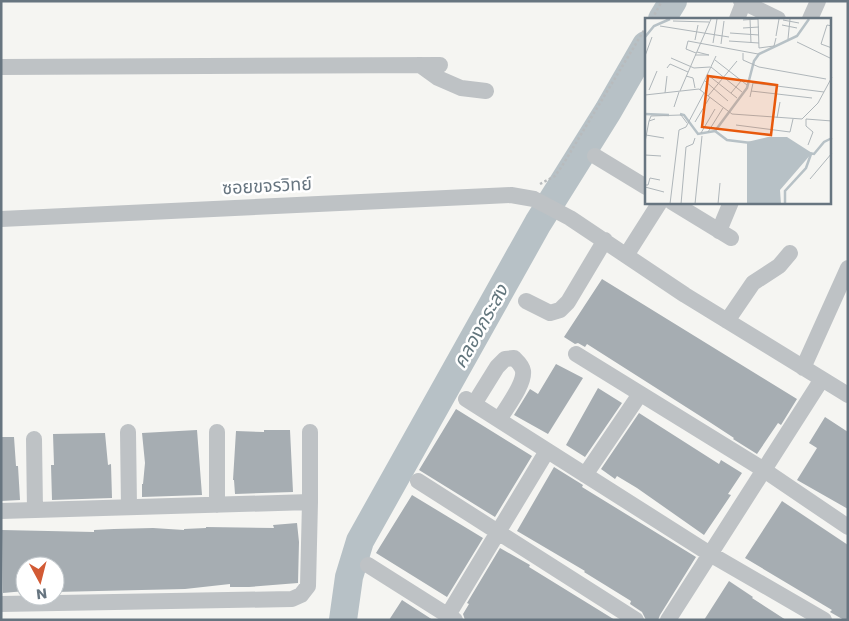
<svg xmlns="http://www.w3.org/2000/svg" width="849" height="621" font-family="Poppins,'Noto Sans Thai',sans-serif">
<style>
.lines{fill:none;stroke-linecap:round;stroke-linejoin:round}
.river{stroke:#b7c1c6;stroke-width:28}
.building{fill:#a6adb2}
.path{stroke:#b8bbbd;stroke-width:2.5;stroke-dasharray:2.5 2.5;stroke-linecap:butt}
.minor{stroke:#bec2c5;stroke-width:16}
.labels{text-anchor:middle;stroke-width:5;stroke-linejoin:round;paint-order:stroke}
.street-label{font-size:18px;fill:#677580;stroke:#fff}
.water-label{font-size:19px;font-style:italic;fill:#63767d;stroke:#fff}
.inset-river{fill:none;stroke:#b7c1c6;stroke-width:2.5}
.inset-road{fill:none;stroke:#afb6ba;stroke-width:1}
.view{fill:#e8590c;fill-opacity:0.15;stroke:#e8590c;stroke-width:2.5}
.inset-edge{fill:none;stroke:#677580;stroke-width:2.5}
</style>
<rect width="100%" height="100%" fill="#f5f5f2"/>
<g class="lines">
<path class="river" d="M 662,19 L 673,1
M 343,620 L 349,577 L 360,541 L 538,223 L 608,111 L 646,45"/>
</g>
<path class="building" d="M 602,279 L 797,399 L 781,425 L 778,423 L 757,454 L 733,439 L 734,438 L 708,421 L 587,344 L 585,347 L 578,343 L 575,344 L 564,337 Z
M 556,364 L 583,378 L 548,434 L 514,415 L 530,389 L 538,394 Z
M 598,388 L 622,403 L 585,457 L 566,445 Z
M 456,409 L 532,456 L 495,517 L 419,470 Z
M 639,413 L 719,464 L 721,460 L 742,473 L 728,494 L 731,495 L 704,535 L 637,488 L 617,476 L 615,479 L 601,469 Z
M 825,417 L 848,432 L 848,509 L 797,480 L 817,448 L 809,443 Z
M 197,430 L 202,495 L 142,497 L 142,484 L 143,484 L 145,463 L 142,433 Z
M 264,430 L 290,430 L 293,492 L 235,494 L 234,480 L 233,480 L 236,431 L 264,432 Z
M 105,433 L 108,465 L 111,464 L 112,498 L 52,500 L 51,465 L 54,465 L 53,434 Z
M 1,437 L 14,437 L 16,466 L 18,466 L 20,500 L 1,501 Z
M 554,467 L 583,485 L 582,487 L 696,557 L 660,615 L 658,620 L 646,620 L 642,612 L 630,604 L 631,601 L 584,572 L 585,571 L 517,531 Z
M 412,495 L 483,538 L 447,597 L 376,553 Z
M 782,501 L 848,545 L 848,620 L 844,620 L 830,612 L 832,610 L 745,558 Z
M 297,523 L 299,542 L 298,583 L 249,587 L 230,587 L 230,584 L 185,589 L 55,592 L 55,566 L 25,566 L 25,591 L 3,593 L 2,530 L 94,532 L 94,530 L 114,529 L 153,528 L 184,530 L 184,529 L 206,528 L 206,527 L 274,528 L 273,525 Z
M 500,548 L 530,565 L 529,567 L 615,620 L 465,620 L 463,614 L 469,604 L 467,603 Z
M 729,581 L 753,597 L 752,598 L 786,620 L 704,620 Z
M 402,600 L 433,620 L 389,620 Z"/>
<g class="lines">
<path class="path" d="M 652,19 L 662,1
M 540,184 L 555,176 L 562,166 L 646,27"/>
<path class="minor" d="M 741,1 L 778,19
M 737,19 L 744,1
M 810,19 L 818,1
M 420,65 L 438,78 L 461,88 L 486,91
M 1,67 L 440,65
M 595,156 L 646,187
M 672,202 L 731,238
M 1,219 L 489,196 L 511,195 L 534,199 L 570,218 L 685,295 L 848,395
M 719,231 L 731,202
M 627,254 L 660,202
M 526,301 L 550,313 L 560,310 L 568,302 L 605,240
M 727,321 L 753,283 L 779,266 L 790,253
M 576,354 L 764,470 L 848,527
M 803,368 L 848,268
M 466,399 L 710,554 L 824,620
M 474,404 L 497,367 L 505,359 L 514,358 C 518,362 522,365 523,371 C 525,384 506,408 499,420
M 128,432 L 129,507
M 34,439 L 35,510
M 585,475 L 640,394
M 418,481 L 636,620
M 217,505 L 217,432
M 1,511 L 310,502
M 368,565 L 455,620
M 1,604 L 292,599 L 301,595 L 308,586 L 310,502 L 310,432
M 448,615 L 547,451
M 668,620 L 822,379"/>
</g>
<g class="labels">
<g class="street-label">
<text transform="translate(267 186) rotate(-3)" y="6">ซอยขจรวิทย์</text>
</g>
<g class="water-label">
<text transform="translate(480 326) rotate(-61)" y="7">คลองกระสง</text>
</g>
</g>
<g transform="translate(645 18)">
<rect width="186" height="186" fill="#f5f5f2"/>
<path d="M 123,119 L 142,119 L 167,135 L 135,172 L 136,186 L 102,186 L 102,124 Z" fill="#b7c1c6"/>
<path class="inset-river" d="M 0,19 L 9,8 L 25,1M 0,96 L 24,97M 35,96 L 39,97 L 53,116 L 70,113M 70,113 L 102,70 L 109,43 L 114,36 L 152,18 L 164,1M 70,113 L 82,122 L 106,125M 164,135 L 169,136 L 179,124 L 187,120M 140,186 L 140,173 L 161,150 L 166,136"/>
<path class="inset-road" d="M 105,1 L 106,25M 113,1 L 114,30 L 129,28 L 131,20M 98,2 L 113,1M 138,2 L 154,5M 28,3 L 64,4M 137,7 L 152,10M 15,8 L 84,19M 187,8 L 182,7 L 176,26 L 187,30M 98,10 L 114,9M 85,15 L 114,17M 131,18 L 134,1M 143,21 L 145,1M 50,22 L 53,7M 84,23 L 114,25M 152,24 L 187,41M 68,25 L 72,1M 76,26 L 79,3M 51,35 L 41,31 L 43,23 L 113,36M 98,35 L 98,42 L 114,49 L 181,61M 50,37 L 64,37 L 52,34M 0,38 L 7,19M 26,40 L 49,50 L 65,49M 70,42 L 102,67M 66,49 L 97,74M 22,50 L 25,46 L 43,54M 63,57 L 92,80M 41,58 L 48,60 L 50,70M 60,63 L 83,83M 4,72 L 12,53M 55,72 L 71,38M 35,73 L 66,1M 106,73 L 167,80M 20,75 L 22,58M 86,75 L 96,63M 0,77 L 54,71 L 87,96 L 157,101 L 173,85 L 187,59M 63,78 L 92,43M 105,79 L 108,65 L 179,74M 29,89 L 34,74M 132,100 L 135,84M 161,101 L 161,108 L 168,114 L 163,127M 161,101 L 187,103M 4,103 L 6,98 L 36,97 L 42,105M 50,104 L 65,79M 91,107 L 145,114 L 148,101M 63,114 L 78,90M 56,115 L 70,91M 1,117 L 19,120M 0,124 L 4,103 L 10,101M 0,137 L 16,138M 165,161 L 187,135M 0,167 L 3,167 L 5,160 L 15,162M 0,169 L 19,174M 25,186 L 34,112 L 41,109 L 59,75M 36,186 L 41,129 L 48,126 L 50,120M 50,186 L 57,118M 73,186 L 75,165"/>
<path class="view" d="M 63,58 L 132,67 L 126,117 L 57,109 Z"/>
<rect width="186" height="186" class="inset-edge"/>
</g>
<rect width="849" height="621" fill="none" stroke="#677580" stroke-width="5"/>
<g transform="translate(40 581) rotate(173)"><circle r="24" fill="#ffffff" stroke="#c2c8cc"/>
<path d="M0-4L9 19L0 12L-9 19Z" fill="#d25a34"/>
<text y="-8" font-size="14" font-weight="bold" text-anchor="middle" fill="#677580">N</text>
</g>
</svg>
